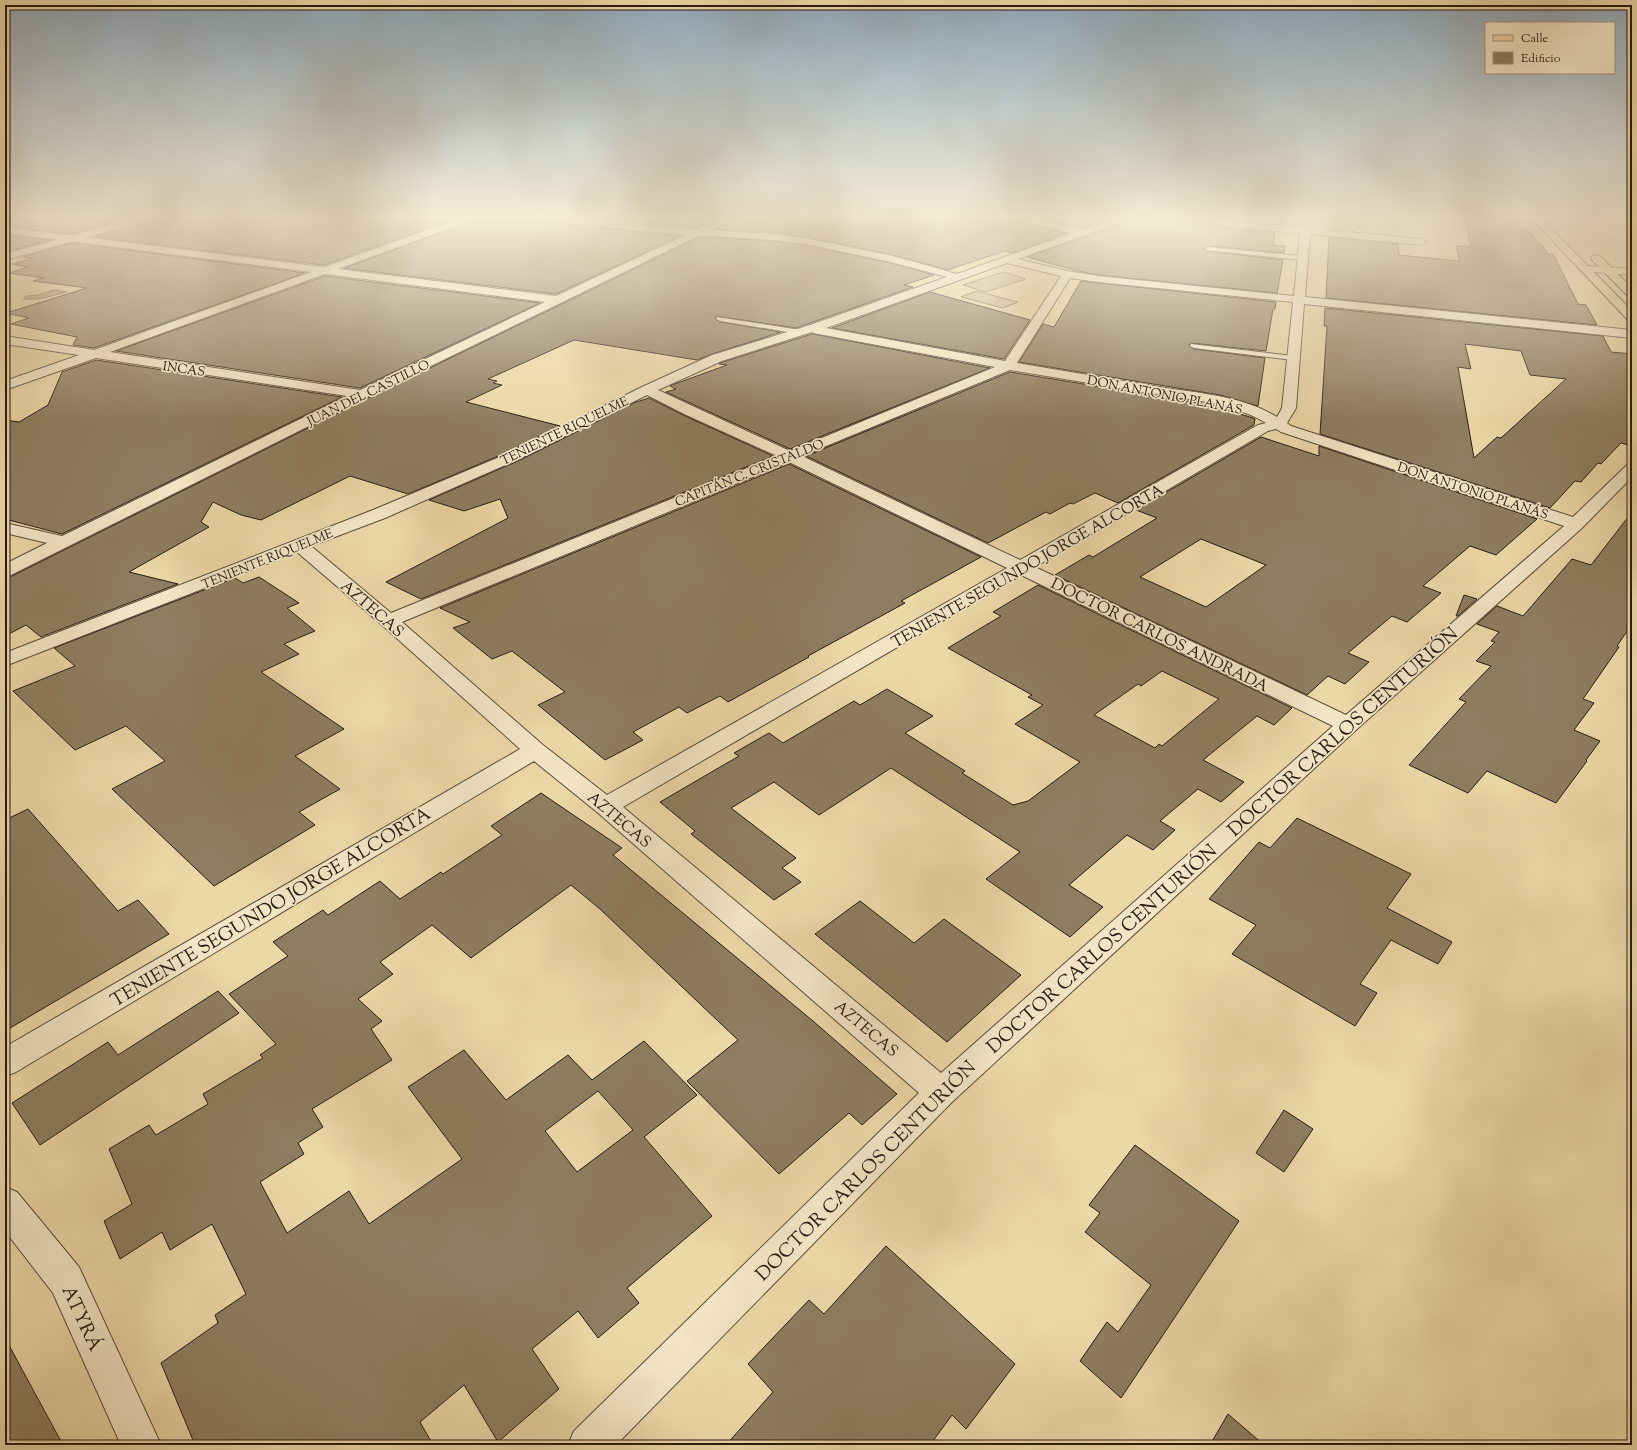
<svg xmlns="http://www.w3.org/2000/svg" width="1637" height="1450" font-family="'Sorts Mill Goudy',serif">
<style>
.green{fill:#cbb78e;stroke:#7a6950}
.water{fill:#a99775;stroke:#75654e}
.building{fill:#8e7d60;stroke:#281b13;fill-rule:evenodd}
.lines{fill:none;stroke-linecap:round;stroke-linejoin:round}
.service-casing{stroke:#594a38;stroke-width:2}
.minor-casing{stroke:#594a38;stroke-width:2}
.tertiary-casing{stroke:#594a38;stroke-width:2}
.primary-casing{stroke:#281b13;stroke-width:2}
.service{fill:#f3e5c6;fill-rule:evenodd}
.minor{fill:#f3e5c6;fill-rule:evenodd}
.tertiary{fill:#f3e5c6;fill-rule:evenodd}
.primary{fill:#ecd7a7;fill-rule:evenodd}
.labels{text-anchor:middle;stroke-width:3.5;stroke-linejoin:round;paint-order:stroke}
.far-street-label{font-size:13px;fill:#281b13;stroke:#f3e5c6}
.street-label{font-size:16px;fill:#281b13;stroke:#f3e5c6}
.near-street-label{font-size:19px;fill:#281b13;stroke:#f3e5c6}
</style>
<rect width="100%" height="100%" fill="#ecd7a7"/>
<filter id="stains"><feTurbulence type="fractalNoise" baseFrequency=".005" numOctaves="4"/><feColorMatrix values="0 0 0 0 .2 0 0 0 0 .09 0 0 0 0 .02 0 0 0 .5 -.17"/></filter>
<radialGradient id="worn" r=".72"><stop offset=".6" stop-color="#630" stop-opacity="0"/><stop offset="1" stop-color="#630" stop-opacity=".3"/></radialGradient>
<path class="green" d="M 1003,272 L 1026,279 L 986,292 L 963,285 Z
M 976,291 L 1018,302 L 1003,308 L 961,297 Z"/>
<path class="water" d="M 54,290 L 67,292 L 40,299 L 23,299 L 26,296 L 38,295 Z"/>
<path class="building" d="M 5,216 L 137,216 L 72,234 L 5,226 Z
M 160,216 L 461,216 L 324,265 L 95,237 L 157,219 Z
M 481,216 L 521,216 L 527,220 L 680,236 L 556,294 L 344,268 L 479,219 Z
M 570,216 L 722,216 L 697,228 Z
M 739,216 L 1003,216 L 1006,219 L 1067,233 L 1012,253 L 1005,251 L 948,270 L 893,255 L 805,237 L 773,232 L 716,229 Z
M 1028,216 L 1116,216 L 1082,228 Z
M 1136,216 L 1180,216 L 1186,220 L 1214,225 L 1209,226 L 1275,232 L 1273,245 L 1285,246 L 1284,253 L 1208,246 L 1204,249 L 1206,251 L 1283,260 L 1277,293 L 1098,275 L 1078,271 L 1027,257 L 1134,219 Z
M 1466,226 L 1528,230 L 1538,243 L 1541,244 L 1548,254 L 1553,254 L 1578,304 L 1586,305 L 1597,325 L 1326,298 L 1329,237 L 1398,244 L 1399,255 L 1460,261 L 1456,246 L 1471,247 Z
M 5,235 L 50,240 L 5,252 Z
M 700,237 L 773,241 L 805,245 L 891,263 L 934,275 L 904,285 L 913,287 L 796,328 L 716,316 L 715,319 L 720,322 L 781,332 L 712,354 L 697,360 L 574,340 L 488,379 L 497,381 L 493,383 L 502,385 L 466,402 L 560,426 L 508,452 L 408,494 L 350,476 L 261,520 L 241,515 L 213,502 L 201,522 L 209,527 L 129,572 L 178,584 L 41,637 L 26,625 L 5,636 L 5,577 L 12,576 L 368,398 Z
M 72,243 L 305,273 L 94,348 L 73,345 L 77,337 L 11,324 L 29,318 L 6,313 L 87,288 L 33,281 L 44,278 L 9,273 L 28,267 L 12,264 L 33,258 L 23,257 Z
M 325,276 L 540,303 L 360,388 L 116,351 Z
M 1081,281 L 1276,302 L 1275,309 L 1273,309 L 1266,351 L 1191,343 L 1189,345 L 1194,349 L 1265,358 L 1258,406 L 1220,395 L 1019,362 L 1043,324 L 1054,327 Z
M 930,292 L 1030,320 L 1004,359 L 832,328 Z
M 1325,308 L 1603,336 L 1611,352 L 1632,354 L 1632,446 L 1621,443 L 1601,464 L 1598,463 L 1581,482 L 1575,481 L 1550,508 L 1320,434 L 1327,326 L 1324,326 ZM 1465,344 L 1521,351 L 1530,375 L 1566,379 L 1501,438 L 1497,437 L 1474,458 L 1458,367 L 1471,369 Z
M 812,334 L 813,334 L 990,368 L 790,449 L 666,392 L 676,389 L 670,386 L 672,385 L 727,365 L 719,364 L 723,362 Z
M 96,360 L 342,397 L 62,534 L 5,519 L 5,420 L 19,422 L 48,405 L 62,372 Z
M 1010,372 L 1212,405 L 1253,418 L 1255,419 L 1254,425 L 1118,503 L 1095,493 L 1073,504 L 1070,503 L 1050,514 L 1046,512 L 988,543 L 806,456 Z
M 649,398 L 683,415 L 773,456 L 421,599 L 386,582 L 508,518 L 500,499 L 464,511 L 429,500 L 520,460 L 636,402 Z
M 1261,437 L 1319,456 L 1319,446 L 1537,519 L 1496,555 L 1470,546 L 1423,586 L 1441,593 L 1407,622 L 1392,616 L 1348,653 L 1369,662 L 1345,684 L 1328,676 L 1307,695 L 1055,575 L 1089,555 L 1093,557 L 1157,518 L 1136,510 ZM 1201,539 L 1266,565 L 1206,607 L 1140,577 Z
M 789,464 L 981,557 L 901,601 L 905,603 L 808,656 L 809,657 L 728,702 L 720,696 L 687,713 L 679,707 L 633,732 L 643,740 L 605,760 L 538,705 L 565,692 L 512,651 L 492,659 L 453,628 L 470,622 L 440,608 Z
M 1632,512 L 1632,624 L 1617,646 L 1619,647 L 1583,699 L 1594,703 L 1574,730 L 1600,741 L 1586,760 L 1587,761 L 1556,803 L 1487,771 L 1468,793 L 1409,765 L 1466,702 L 1459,699 L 1491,666 L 1476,661 L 1495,642 L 1491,641 L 1499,632 L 1477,624 L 1497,606 L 1523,616 L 1572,559 L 1591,565 Z
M 259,577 L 299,603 L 287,608 L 315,631 L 284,644 L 299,654 L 261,672 L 344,729 L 295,756 L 340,789 L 299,812 L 315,825 L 214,886 L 112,789 L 165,761 L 126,726 L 75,750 L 13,691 L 75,666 L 54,648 L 235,578 L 243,583 Z
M 1038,585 L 1292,708 L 1274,725 L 1257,716 L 1203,760 L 1244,782 L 1221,802 L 1198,789 L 1160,821 L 1175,830 L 1153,850 L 1127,835 L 1069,885 L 1103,907 L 1070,937 L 986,879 L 1020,852 L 891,768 L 819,815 L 774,782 L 731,808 L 796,858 L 782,868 L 801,882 L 774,900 L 691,834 L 695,831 L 660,802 L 739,756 L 734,753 L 769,733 L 783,743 L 854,701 L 860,705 L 887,689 L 933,716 L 905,733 L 965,771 L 962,773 L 1013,805 L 1028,801 L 1080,762 L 1015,724 L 1043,705 L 1028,697 L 1032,695 L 948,648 L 1001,616 L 993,612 ZM 1162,671 L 1219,699 L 1162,746 L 1159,744 L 1155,748 L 1094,715 L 1138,684 L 1141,686 Z
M 1464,595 L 1477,599 L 1458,616 L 1456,616 Z
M 541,793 L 622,848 L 613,855 L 813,1021 L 897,1094 L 862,1125 L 849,1113 L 779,1174 L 687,1081 L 738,1040 L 600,909 L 571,885 L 471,958 L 432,925 L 380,962 L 393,974 L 358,999 L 382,1021 L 371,1029 L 392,1060 L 312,1109 L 323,1127 L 298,1143 L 304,1154 L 260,1182 L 287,1233 L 349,1191 L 369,1224 L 462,1159 L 408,1087 L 464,1050 L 506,1100 L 568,1055 L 592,1080 L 644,1041 L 697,1095 L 644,1137 L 712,1216 L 627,1288 L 639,1303 L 598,1338 L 578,1311 L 532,1349 L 559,1389 L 498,1442 L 464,1385 L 420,1422 L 433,1445 L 195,1445 L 161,1363 L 218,1323 L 215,1315 L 246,1294 L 212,1224 L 170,1250 L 162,1232 L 120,1259 L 104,1221 L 132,1204 L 109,1149 L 149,1125 L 156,1135 L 208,1104 L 203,1094 L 263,1058 L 260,1055 L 276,1044 L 229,994 L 288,956 L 273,942 L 323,910 L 328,915 L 380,881 L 400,899 L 441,872 L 443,874 L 502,835 L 491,826 ZM 598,1091 L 633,1130 L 577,1172 L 545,1131 Z
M 28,809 L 118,911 L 138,900 L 169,934 L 5,1031 L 5,820 Z
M 1297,818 L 1411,874 L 1387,908 L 1452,942 L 1438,964 L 1391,940 L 1360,984 L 1377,993 L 1355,1026 L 1232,954 L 1256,925 L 1209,899 L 1259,842 L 1270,848 Z
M 860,901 L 914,943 L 944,919 L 1021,975 L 947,1042 L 815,934 Z
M 218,991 L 239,1013 L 40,1145 L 12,1103 L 108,1042 L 118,1055 Z
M 1284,1110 L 1313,1129 L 1284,1172 L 1256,1153 Z
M 1135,1145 L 1239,1221 L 1121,1398 L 1080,1361 L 1107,1322 L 1118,1332 L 1151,1285 L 1085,1232 L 1100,1213 L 1089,1205 Z
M 886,1246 L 1015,1364 L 966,1429 L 952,1415 L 930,1445 L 726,1445 L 773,1392 L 748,1364 L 809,1300 L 824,1314 Z
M 5,1338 L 63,1445 L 5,1445 Z
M 1228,1414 L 1264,1445 L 1210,1445 Z"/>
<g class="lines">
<defs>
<path id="service" d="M 1253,216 L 1259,216 L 1256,226 L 1253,228 L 1250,226 Z
M 1501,216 L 1539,218 L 1542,220 L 1539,222 L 1499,219 L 1498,218 Z
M 1365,217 L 1370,218 L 1344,236 L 1340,236 L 1340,234 Z
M 1208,247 L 1302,256 L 1305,258 L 1302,260 L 1206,250 L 1205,249 Z
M 717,317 L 800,330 L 804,332 L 800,334 L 720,321 L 716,319 Z
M 1191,344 L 1293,356 L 1297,358 L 1293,360 L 1194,348 L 1190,346 Z"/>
<path id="minor" d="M 466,216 L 480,216 L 478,218 L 338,269 L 556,296 L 686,235 L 527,219 L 522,216 L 554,216 L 697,230 L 726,216 L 738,216 L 711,230 L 773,234 L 805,238 L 893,256 L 957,274 L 1072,233 L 1006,218 L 1004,216 L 1021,216 L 1082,230 L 1121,216 L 1135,216 L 1133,218 L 1018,259 L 1067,271 L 1098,276 L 1294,296 L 1300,233 L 1253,229 L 1186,219 L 1181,216 L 1205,216 L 1253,223 L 1422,239 L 1427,242 L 1422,245 L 1310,234 L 1305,297 L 1632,330 L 1632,338 L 1304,304 L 1296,408 L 1287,423 L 1291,426 L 1573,517 L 1627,465 L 1632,463 L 1632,477 L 1582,528 L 1356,730 L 952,1102 L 616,1445 L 568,1445 L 574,1431 L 919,1093 L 597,812 L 534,761 L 16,1072 L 5,1076 L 5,1047 L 520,749 L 382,625 L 297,552 L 5,666 L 5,653 L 373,510 L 509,453 L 642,387 L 712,355 L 807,326 L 947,277 L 891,262 L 805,244 L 773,240 L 700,235 L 367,397 L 11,575 L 5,576 L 5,564 L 47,543 L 5,533 L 5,523 L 62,536 L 347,396 L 96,358 L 5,390 L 5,381 L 79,355 L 5,344 L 5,336 L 94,350 L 311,272 L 5,233 L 5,227 L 324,267 ZM 1007,263 L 1061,276 L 1005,361 L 826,328 ZM 325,274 L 545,302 L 360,390 L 110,352 ZM 1070,278 L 1098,282 L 1293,302 L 1282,408 L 1277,417 C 1243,396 1198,393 1159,387 C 1112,379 1064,371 1017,363 ZM 812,332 L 813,333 L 995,367 L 790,451 L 658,390 L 722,361 ZM 1010,370 C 1058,378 1107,386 1155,394 C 1191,400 1234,403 1266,423 L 1258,425 L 1020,560 L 802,456 ZM 647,395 L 684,414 L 777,456 L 391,613 L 311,546 L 385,518 L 519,459 ZM 1276,429 L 1281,432 L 1564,526 L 1346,715 L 1035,567 L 1268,431 ZM 789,462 L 1007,568 L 607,795 L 543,745 L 402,622 ZM 1021,575 L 1333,726 L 941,1073 L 623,807 Z
M 1586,266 L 1632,269 L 1632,275 L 1582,271 L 1581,269 Z
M 5,1187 L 17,1192 L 79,1267 L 161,1445 L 121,1445 L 53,1293 L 5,1231 Z"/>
<path id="tertiary" d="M 143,216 L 159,216 L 157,218 L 5,260 L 5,254 Z"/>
<path id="primary" d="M 1529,216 L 1539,216 L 1632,311 L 1632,322 L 1628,320 Z
M 1596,255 L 1600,256 L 1632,288 L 1632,297 L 1628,296 L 1592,260 L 1591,258 L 1592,256 Z"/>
</defs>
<use href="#service" class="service-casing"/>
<use href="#minor" class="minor-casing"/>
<use href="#tertiary" class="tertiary-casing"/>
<use href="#primary" class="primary-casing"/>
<use href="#service" class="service"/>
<use href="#minor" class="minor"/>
<use href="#tertiary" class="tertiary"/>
<use href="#primary" class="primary"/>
</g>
<linearGradient id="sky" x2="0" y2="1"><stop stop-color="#8fa8ba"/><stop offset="0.52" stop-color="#f6edd7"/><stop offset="1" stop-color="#f6edd7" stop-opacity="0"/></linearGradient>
<rect width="1637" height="419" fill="url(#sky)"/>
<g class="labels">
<g class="far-street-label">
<text transform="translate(184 368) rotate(8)" y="5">INCAS</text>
<text transform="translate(368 392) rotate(-26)" y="5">JUAN DEL CASTILLO</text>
<text transform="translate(1165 394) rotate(11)" y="5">DON ANTONIO PLANÁS</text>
<text transform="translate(564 430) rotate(-26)" y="5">TENIENTE RIQUELME</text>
<text transform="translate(749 472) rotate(-22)" y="5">CAPITÁN C. CRISTALDO</text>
<text transform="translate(1473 490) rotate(18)" y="5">DON ANTONIO PLANÁS</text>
<text transform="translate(267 558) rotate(-22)" y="5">TENIENTE RIQUELME</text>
</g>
<g class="street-label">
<text transform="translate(1027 565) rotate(-30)" y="6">TENIENTE SEGUNDO JORGE ALCORTA</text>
<text transform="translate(373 608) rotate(41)" y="6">AZTECAS</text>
<text transform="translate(1160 634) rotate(26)" y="6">DOCTOR CARLOS ANDRADA</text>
<text transform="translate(620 819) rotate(40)" y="6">AZTECAS</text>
<text transform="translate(867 1028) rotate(40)" y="6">AZTECAS</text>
</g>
<g class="near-street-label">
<text transform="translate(1342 731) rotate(-42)" y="7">DOCTOR CARLOS CENTURIÓN</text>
<text transform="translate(270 906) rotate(-31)" y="7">TENIENTE SEGUNDO JORGE ALCORTA</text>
<text transform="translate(1101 948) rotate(-42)" y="7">DOCTOR CARLOS CENTURIÓN</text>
<text transform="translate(865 1170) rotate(-45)" y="7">DOCTOR CARLOS CENTURIÓN</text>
<text transform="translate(83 1318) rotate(65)" y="7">ATYRÁ</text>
</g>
</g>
<rect width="1637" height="1450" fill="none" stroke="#ecd7a7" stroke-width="20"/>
<rect x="6" y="6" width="1625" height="1438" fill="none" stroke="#281b13" stroke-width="2"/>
<rect x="10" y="10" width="1617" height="1430" fill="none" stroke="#281b13"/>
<rect x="1485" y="22" width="130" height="52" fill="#f3e5c6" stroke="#a2947e"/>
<rect x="1493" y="35" width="20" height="6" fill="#ecd7a7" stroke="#a2947e"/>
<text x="1521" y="42" font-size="12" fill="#281b13">Calle</text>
<rect x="1493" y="52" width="20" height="12" fill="#8e7d60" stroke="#a2947e"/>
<text x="1521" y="62" font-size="12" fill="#281b13">Edificio</text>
<rect width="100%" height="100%" filter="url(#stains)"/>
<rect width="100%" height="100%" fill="url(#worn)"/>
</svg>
